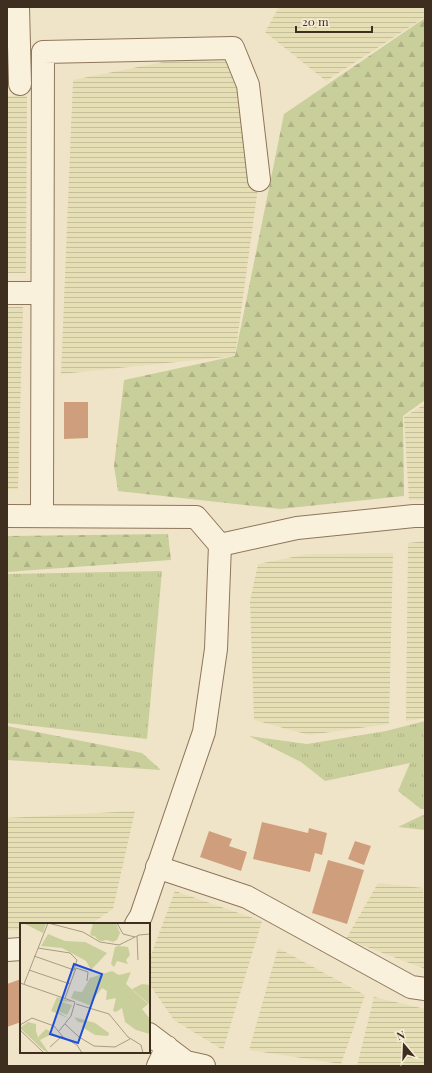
<svg xmlns="http://www.w3.org/2000/svg" width="432" height="1073" font-family="'Playfair Display',serif">
<style>
.farmland{fill:url(#farmland-rules)}
.grass{fill:url(#grass-tufts)}
.forest{fill:url(#forest-firs)}
.building{fill:#cf9f7d}
.lines{fill:none;stroke-linecap:round;stroke-linejoin:round}
.minor-casing{stroke:#8d765c;stroke-width:24}
.tertiary-casing{stroke:#8d765c;stroke-width:24}
.minor{stroke:#faf1dc;stroke-width:22}
.tertiary{stroke:#faf1dc;stroke-width:22}
.inset-road{fill:none;stroke:#a89b85;stroke-width:1}
.view{fill:#1d4ed8;fill-opacity:0.15;stroke:#1d4ed8;stroke-width:2}
.inset-edge{fill:none;stroke:#3d2e20;stroke-width:2}
</style>
<defs>
<pattern id="farmland-rules" width="6" height="5" patternUnits="userSpaceOnUse"><rect width="6" height="5" fill="#e6deb5"/><path d="M0 2.5h6" fill="none" stroke="#c6bf9b"/></pattern>
<pattern id="grass-tufts" width="24" height="20" patternUnits="userSpaceOnUse"><rect width="24" height="20" fill="#c9cf9b"/><path d="M3 7l-1-3M5 7V3M7 7l1-3M15 17l-1-3M17 17v-4M19 17l1-3" fill="none" stroke="#aeb285"/></pattern>
<pattern id="forest-firs" width="22" height="20" patternUnits="userSpaceOnUse"><rect width="22" height="20" fill="#c9cf9b"/><path d="M5 1l3.5 6h-7zM16 11l3.5 6h-7z" fill="#aeb285"/></pattern>
</defs>
<rect width="100%" height="100%" fill="#f0e4c8"/>
<path class="farmland" d="M 279,7 L 425,7 L 425,17 L 326,81 L 265,32 Z
M 233,48 L 259,180 L 235,356 L 61,374 L 73,80 Z
M 7,96 L 27,96 L 26,273 L 7,273 Z
M 7,307 L 23,307 L 18,489 L 7,489 Z
M 425,404 L 425,500 L 409,500 L 404,417 Z
M 425,541 L 425,718 L 406,721 L 408,543 Z
M 393,553 L 389,724 L 309,735 L 254,720 L 250,601 L 258,564 L 308,554 Z
M 135,811 L 113,909 L 91,924 L 21,924 L 21,930 L 7,930 L 7,818 Z
M 378,883 L 423,888 L 425,921 L 425,969 L 346,939 Z
M 175,891 L 262,921 L 223,1050 L 174,1020 L 149,984 L 149,960 Z
M 278,948 L 365,995 L 341,1064 L 249,1050 Z
M 374,997 L 425,1009 L 425,1066 L 357,1066 Z"/>
<path class="grass" d="M 162,571 L 147,739 L 7,723 L 7,574 Z
M 425,721 L 425,809 L 421,809 L 398,791 L 410,763 L 325,781 L 301,762 L 249,736 L 307,744 L 386,731 Z
M 425,814 L 425,830 L 398,827 Z"/>
<path class="forest" d="M 425,18 L 425,400 L 403,416 L 404,496 L 280,509 L 118,491 L 114,466 L 124,380 L 235,356 L 284,114 Z
M 168,534 L 171,560 L 7,572 L 7,536 Z
M 7,726 L 142,753 L 161,770 L 7,760 Z"/>
<path class="building" d="M 64,402 L 88,402 L 88,438 L 64,439 Z
M 262,822 L 308,833 L 309,828 L 327,833 L 322,855 L 315,853 L 310,872 L 253,859 Z
M 209,831 L 232,839 L 229,846 L 247,852 L 241,871 L 200,857 Z
M 355,841 L 371,846 L 364,865 L 348,859 Z
M 328,860 L 364,870 L 347,924 L 312,913 Z
M 21,979 L 21,1022 L 7,1027 L 7,984 Z"/>
<g class="lines">
<defs>
<path id="minor" d="M 18,7 L 20,84
M 7,293 L 42,293
M 42,516 L 43,52 L 233,48 L 248,85 L 259,180
M 220,545 L 297,528 L 414,516 L 425,516
M 157,867 L 247,897 L 411,987 L 425,989
M 7,950 L 21,949
M 149,1034 L 186,1062 L 204,1066
M 158,1066 L 167,1047"/>
<path id="tertiary" d="M 7,516 L 196,517 L 220,545 L 216,649 L 204,732 L 141,916 L 136,924"/>
</defs>
<use href="#minor" class="minor-casing"/>
<use href="#tertiary" class="tertiary-casing"/>
<use href="#minor" class="minor"/>
<use href="#tertiary" class="tertiary"/>
</g>
<g transform="translate(20 923)">
<rect width="130" height="130" fill="#f0e4c8"/>
<path d="M 73,0 L 96,0 L 100,10 L 97,17 L 93,19 L 70,12 ZM 122,61 L 130,62 L 130,82 L 112,66 ZM 39,78 L 52,82 L 47,92 L 36,87 ZM 54,94 L 75,100 L 89,110 L 88,113 L 75,112 L 62,104 L 64,100 L 58,99 ZM 26,106 L 39,114 L 30,112 L 20,117 L 29,130 L 23,127 L 18,119 L 19,113 Z" fill="#c9cf9b"/>
<path d="M 3,0 L 14,0 L 26,1 L 23,10 ZM75 11a7 7 0 1 1 14 0a7 7 0 1 1-14 0ZM 28,11 L 45,18 L 65,19 L 87,30 L 71,47 L 66,38 L 42,25 L 21,23 ZM 99,23 L 108,24 L 110,32 L 106,37 L 108,41 L 97,38 L 94,44 L 91,41 L 95,24 ZM 92,48 L 99,52 L 111,49 L 106,61 L 128,81 L 122,86 L 130,96 L 130,111 L 116,107 L 105,99 L 102,85 L 96,89 L 93,88 L 96,75 L 86,77 L 87,68 L 82,65 L 69,82 L 51,75 L 54,68 L 62,69 L 70,55 ZM 37,74 L 53,79 L 39,78 L 36,87 L 48,95 L 31,88 ZM 8,99 L 16,101 L 16,108 L 22,126 L 0,105 Z" fill="#c9cf9b"/>
<path class="inset-road" d="M 28,0 L 63,9 L 80,19 L 99,22 L 119,12 L 130,11M 97,0 L 103,11 L 115,14M 117,13 L 118,37M 18,25 L 50,30 L 57,37 L 54,47M 14,33 L 54,47M 9,47 L 50,61M 0,60 L 55,79 L 51,93 L 39,108M 4,61 L 28,0M 45,75 L 56,45 L 68,49 L 67,58M 56,81 L 89,91 L 108,114 L 121,122 L 123,130M 45,101 L 59,114 L 74,123 L 95,124 L 110,116M 0,102 L 12,95 L 34,103 L 43,114 L 57,122 L 62,130M 0,107 L 24,130M 30,124 L 42,113"/>
<path class="view" d="M 54,41 L 82,51 L 58,120 L 30,111 Z"/>
<rect width="130" height="130" class="inset-edge"/>
</g>
<rect width="432" height="1073" fill="none" stroke="#3d2e20" stroke-width="16"/>
<g transform="translate(404 1045) rotate(341)" stroke="#f7eed8" stroke-width="3" paint-order="stroke">
<path d="M0-3L7 15L0 10L-7 15Z" fill="#3d2e20"/>
<text y="-6" font-size="11" font-weight="bold" text-anchor="middle" fill="#3d2e20">N</text>
</g>
<path d="M296 26v6h76v-6" fill="none" stroke="#3d2e20" stroke-width="2"/>
<text x="302" y="26" font-size="12" fill="#3d2e20" stroke="#f7eed8" stroke-width="3" paint-order="stroke">20 m</text>
</svg>
